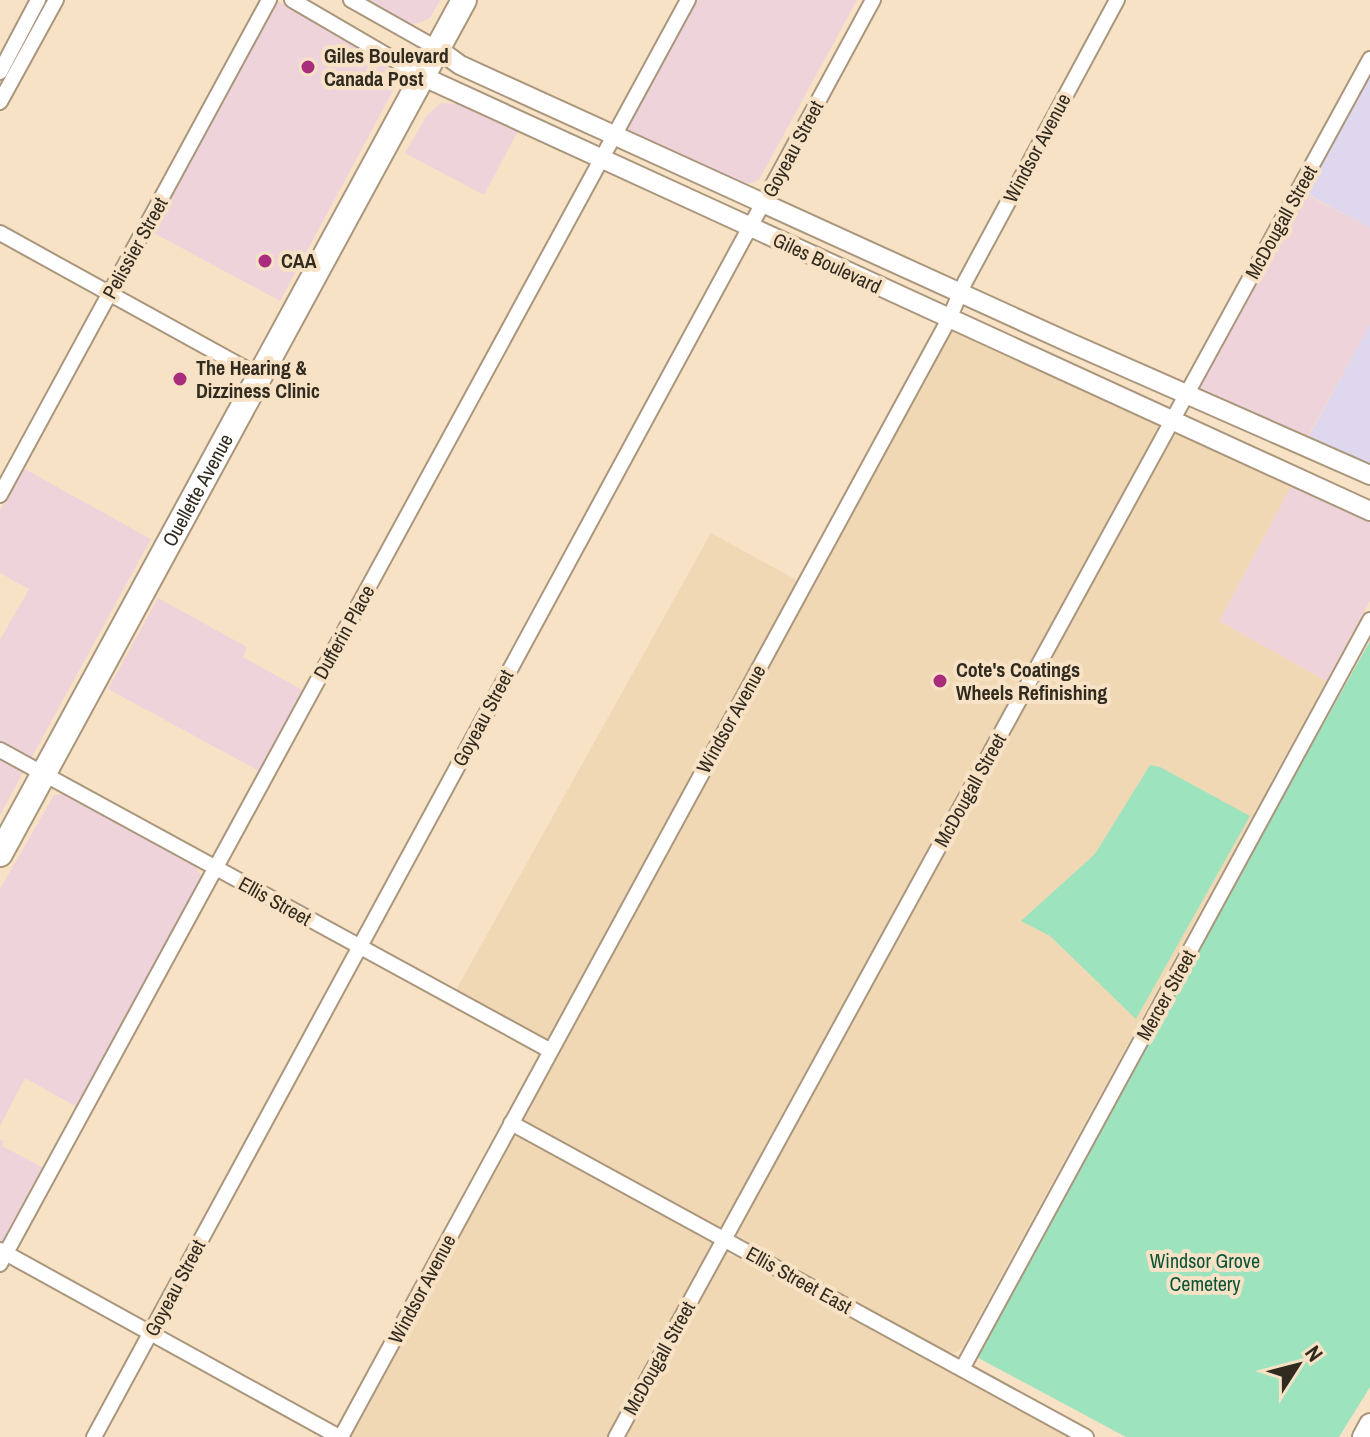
<svg xmlns="http://www.w3.org/2000/svg" width="1370" height="1437" font-family="'Archivo Narrow',sans-serif">
<style>
.commercial{fill:#eed4da}
.built{fill:#f1d8b5}
.education{fill:#dfd7ed}
.green{fill:#9ce3be}
.lines{fill:none;stroke-linecap:round;stroke-linejoin:round}
.minor-casing{stroke:#aa967c;stroke-width:18}
.tertiary-casing{stroke:#aa967c;stroke-width:22}
.secondary-casing{stroke:#aa967c;stroke-width:24}
.primary-casing{stroke:#aa967c;stroke-width:28}
.minor{stroke:#fff;stroke-width:14}
.tertiary{stroke:#fff;stroke-width:18}
.secondary{stroke:#fff;stroke-width:20}
.primary{stroke:#fff;stroke-width:24}
.poi-dot{fill:#a92c7d;stroke:#f7e2c6;stroke-width:3}
.labels{text-anchor:middle;stroke-width:8;stroke-linejoin:round;paint-order:stroke}
.poi-label{font-size:20px;font-weight:bold;fill:#312a1f;stroke:#f7e2c6;text-anchor:start}
.street-label{font-size:20px;fill:#312a1f;stroke:#f7e2c6}
.park-label{font-size:20px;fill:#0c5438;stroke:#f7e2c6}
</style>
<rect width="100%" height="100%" fill="#f7e2c6"/>
<path class="commercial" d="M 276,0 L 384,61 L 394,74 L 395,87 L 280,301 L 150,231 Z
M 362,0 L 440,0 L 430,18 L 419,23 L 406,24 Z
M 678,0 L 857,0 L 759,180 L 751,183 L 742,184 L 614,125 Z
M 441,103 L 462,104 L 519,129 L 484,195 L 405,153 L 427,115 Z
M 1300,187 L 1311,197 L 1370,228 L 1370,324 L 1303,445 L 1187,394 Z
M 23,468 L 151,539 L 0,815 L 0,640 L 29,589 L 0,573 L 0,510 Z
M 1293,482 L 1370,517 L 1370,601 L 1326,681 L 1219,621 Z
M 158,598 L 247,647 L 243,657 L 304,691 L 259,771 L 108,689 Z
M 73,794 L 195,864 L 202,879 L 77,1107 L 25,1078 L 0,1126 L 0,889 L 54,795 Z
M 0,1139 L 4,1141 L 2,1146 L 44,1168 L 7,1238 L 0,1244 Z"/>
<path class="built" d="M 953,330 L 969,335 L 1292,484 L 1219,621 L 1326,681 L 962,1348 L 955,1353 L 946,1352 L 738,1236 L 728,1255 L 736,1256 L 1070,1437 L 349,1437 L 561,1051 L 456,990 L 711,533 L 811,588 L 938,343 Z"/>
<path class="education" d="M 1370,59 L 1370,228 L 1311,196 L 1300,187 Z
M 1370,324 L 1370,475 L 1304,445 Z"/>
<path class="green" d="M 1370,641 L 1370,1387 L 1339,1437 L 1126,1437 L 971,1354 Z
M 1150,765 L 1160,767 L 1250,816 L 1136,1019 L 1050,936 L 1021,921 L 1095,854 Z"/>
<g class="lines">
<defs>
<path id="minor" d="M 292,0 L 424,77
M 351,0 L 438,49
M 0,72 L 38,0
M 0,102 L 56,0
M 0,233 L 259,376
M 0,495 L 269,0
M 0,750 L 551,1051
M 511,1123 L 1086,1437
M 0,1250 L 339,1437
M 0,1264 L 688,0
M 962,1369 L 1370,620
M 94,1437 L 873,0
M 341,1437 L 949,319 L 965,282 L 1117,0
M 616,1437 L 1370,59"/>
<path id="tertiary" d="M 438,49 L 460,65 L 1068,342 L 1370,475
M 424,77 L 1370,511"/>
<path id="secondary" d="M 1363,1437 L 1370,1424"/>
<g id="primary">
<path id="s1" d="M 0,854 L 464,0"/>
</g>
</defs>
<use href="#minor" class="minor-casing"/>
<use href="#tertiary" class="tertiary-casing"/>
<use href="#secondary" class="secondary-casing"/>
<use href="#primary" class="primary-casing"/>
<use href="#minor" class="minor"/>
<use href="#tertiary" class="tertiary"/>
<use href="#secondary" class="secondary"/>
<use href="#primary" class="primary"/>
</g>
<g class="poi-dot">
<circle cx="308" cy="67" r="8"/>
<circle cx="265" cy="261" r="8"/>
<circle cx="180" cy="379" r="8"/>
<circle cx="940" cy="681" r="8"/>
</g>
<g class="labels">
<g class="poi-label">
<text x="324" y="63">Giles Boulevard<tspan x="324" dy="23">Canada Post</tspan></text>
<text x="281" y="268">CAA</text>
<text x="196" y="375">The Hearing &amp;<tspan x="196" dy="23">Dizziness Clinic</tspan></text>
<text x="956" y="677">Cote's Coatings<tspan x="956" dy="23">Wheels Refinishing</tspan></text>
</g>
<g class="street-label">
<text transform="translate(1037 148) rotate(-62)" y="7">Windsor Avenue</text>
<text transform="translate(793 149) rotate(-62)" y="7">Goyeau Street</text>
<text transform="translate(1281 222) rotate(-61)" y="7">McDougall Street</text>
<text transform="translate(135 248) rotate(-61)" y="7">Pelissier Street</text>
<text transform="translate(827 263) rotate(25)" y="7">Giles Boulevard</text>
<text dy="7" stroke="none"><textPath href="#s1" startOffset="414">Ouellette Avenue</textPath></text>
<text transform="translate(344 632) rotate(-61)" y="7">Dufferin Place</text>
<text transform="translate(483 718) rotate(-62)" y="7">Goyeau Street</text>
<text transform="translate(731 719) rotate(-61)" y="7">Windsor Avenue</text>
<text transform="translate(970 790) rotate(-61)" y="7">McDougall Street</text>
<text transform="translate(275 901) rotate(29)" y="7">Ellis Street</text>
<text transform="translate(1166 995) rotate(-61)" y="7">Mercer Street</text>
<text transform="translate(799 1280) rotate(29)" y="7">Ellis Street East</text>
<text transform="translate(175 1288) rotate(-62)" y="7">Goyeau Street</text>
<text transform="translate(422 1289) rotate(-62)" y="7">Windsor Avenue</text>
<text transform="translate(659 1358) rotate(-61)" y="7">McDougall Street</text>
</g>
<g class="park-label">
<text x="1205" y="1268">Windsor Grove<tspan x="1205" dy="23">Cemetery</tspan></text>
</g>
</g>
<g transform="translate(1298 1365) rotate(54)" stroke="#f7e2c6" stroke-width="6" paint-order="stroke">
<path d="M0-6L14 30L0 20L-14 30Z" fill="#312a1f"/>
<text y="-12" font-size="22" font-weight="bold" text-anchor="middle" fill="#312a1f">N</text>
</g>
</svg>
